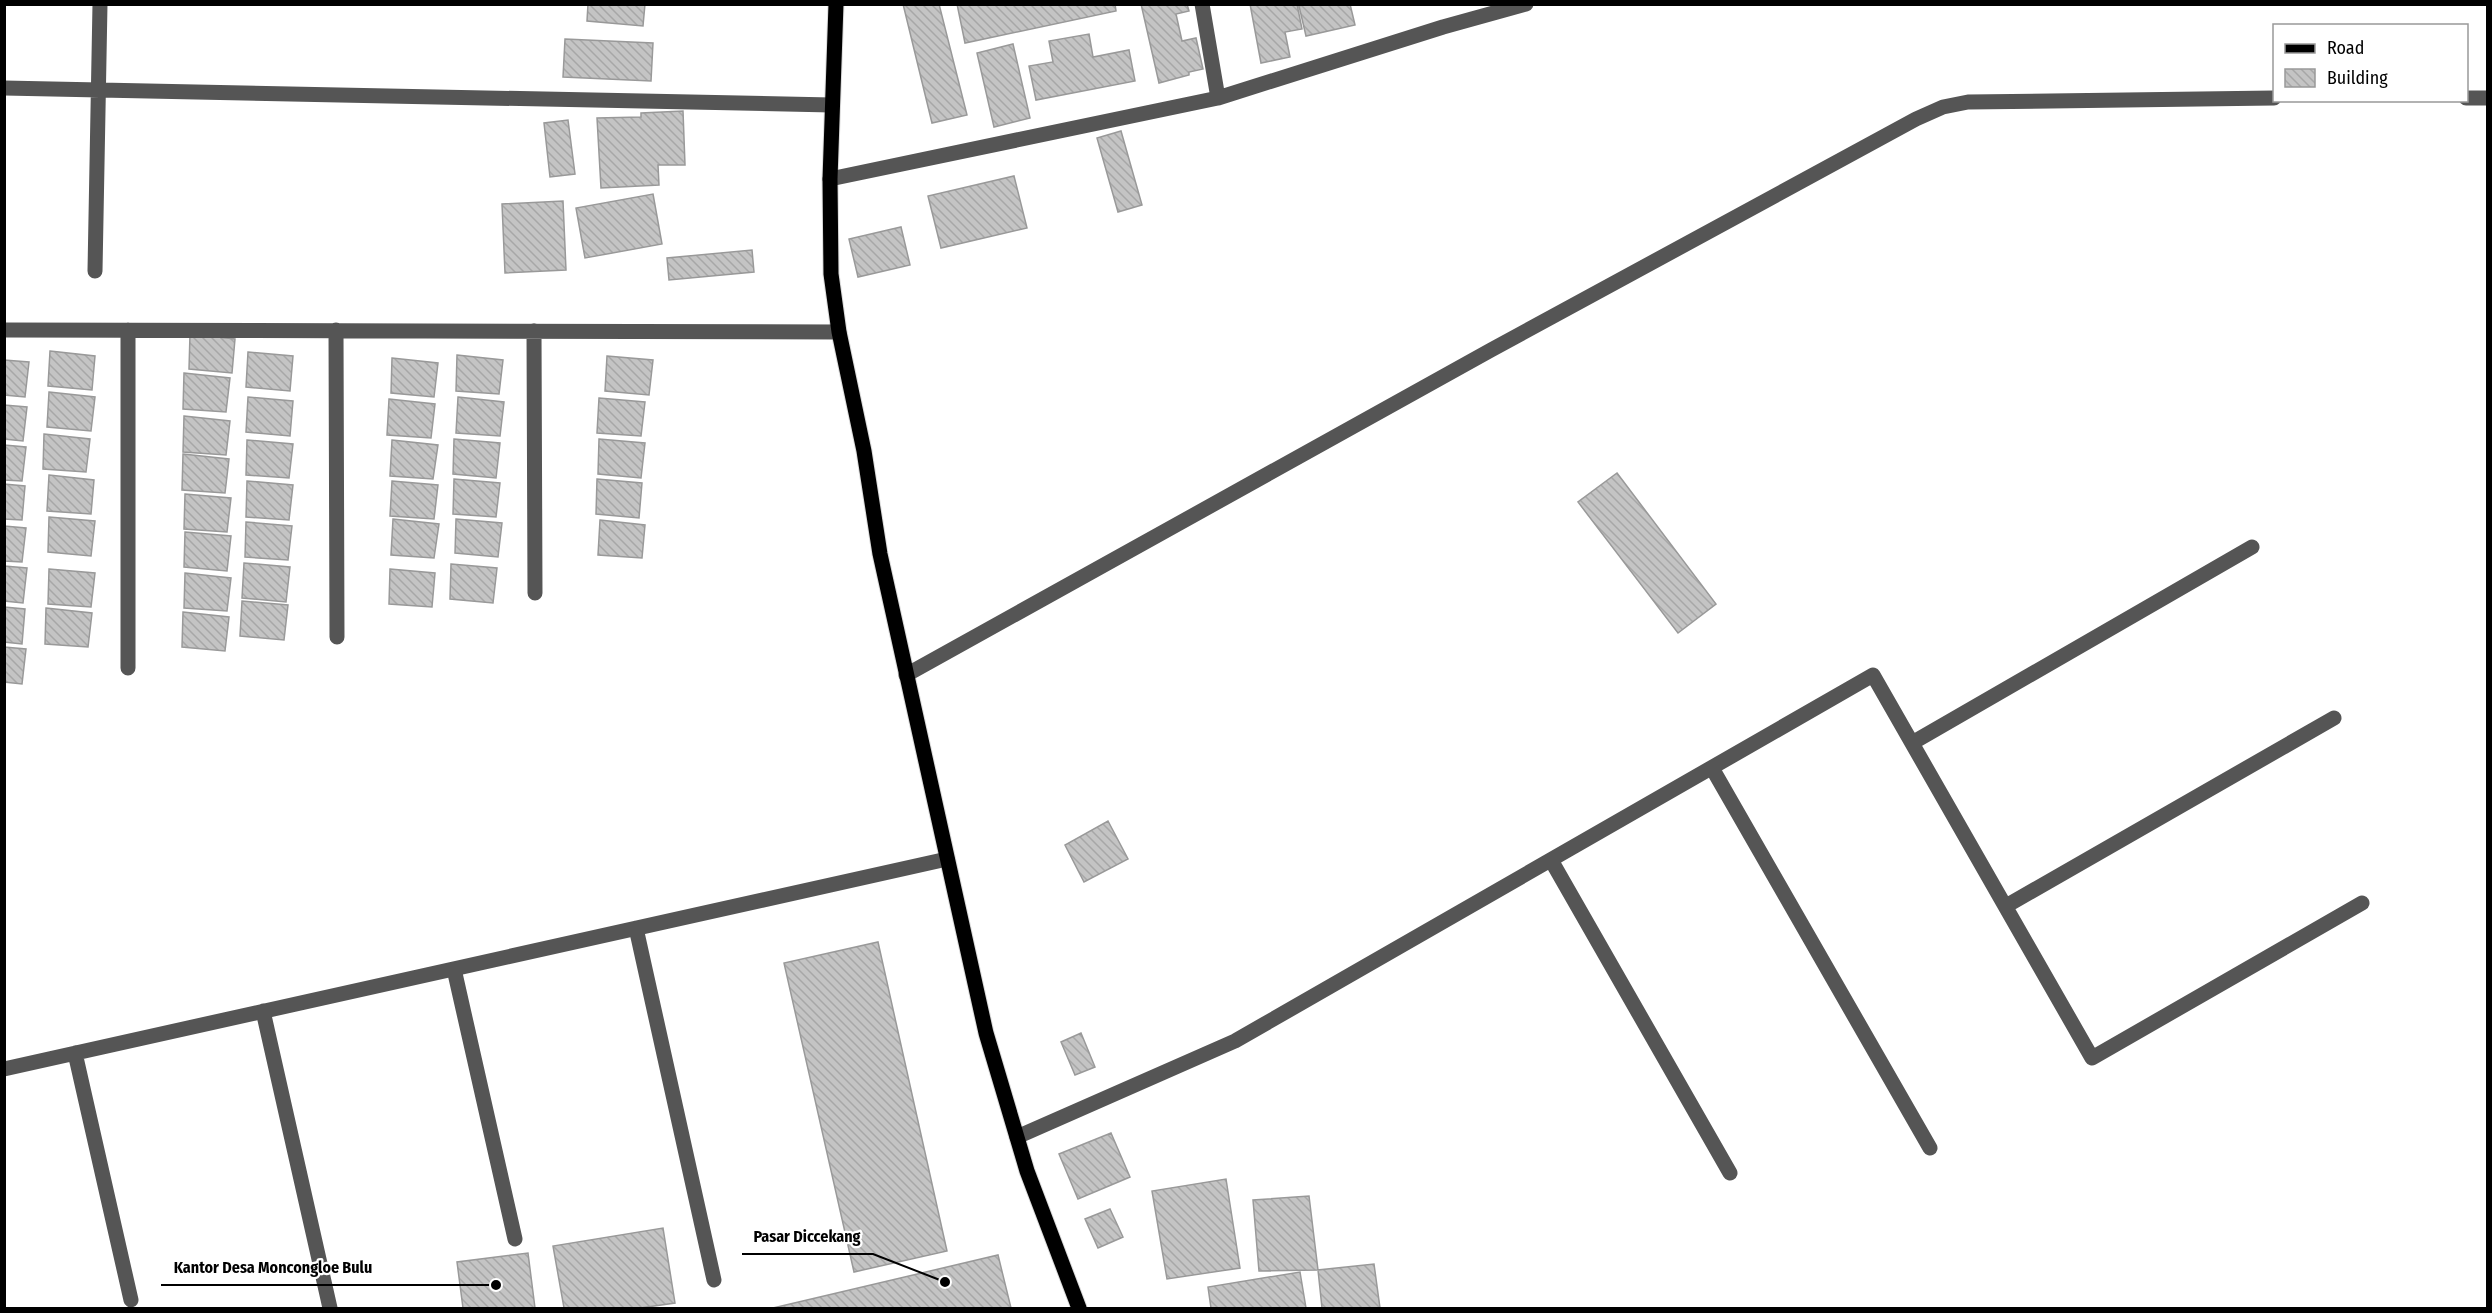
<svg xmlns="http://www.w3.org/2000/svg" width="2492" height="1313" font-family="'Fira Sans Condensed',sans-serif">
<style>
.building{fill:url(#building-back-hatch);stroke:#999;stroke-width:1.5}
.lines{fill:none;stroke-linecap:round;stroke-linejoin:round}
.major-casing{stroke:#dbdbdb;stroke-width:17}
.minor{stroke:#555;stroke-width:15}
.major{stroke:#000;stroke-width:15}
.leader{fill:none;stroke:#000;stroke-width:2}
.callout-dot{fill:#000;stroke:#fff;stroke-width:2}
.callout-label{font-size:16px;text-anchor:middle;font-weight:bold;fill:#000;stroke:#fff;stroke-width:4.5;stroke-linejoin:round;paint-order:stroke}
</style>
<defs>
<pattern id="building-back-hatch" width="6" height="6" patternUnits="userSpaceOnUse" patternTransform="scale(1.5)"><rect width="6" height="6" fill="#c4c4c4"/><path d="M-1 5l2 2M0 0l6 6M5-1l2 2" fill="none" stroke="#a7a7a7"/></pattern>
</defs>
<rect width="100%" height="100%" fill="#fff"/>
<path class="building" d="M 588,4 L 645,4 L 643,26 L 587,21 Z
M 903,4 L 939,4 L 967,115 L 932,123 Z
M 957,4 L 1115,4 L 1116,11 L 965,43 Z
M 1141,4 L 1187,4 L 1189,11 L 1176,14 L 1182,41 L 1196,38 L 1203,69 L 1189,72 L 1189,75 L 1159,83 Z
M 1250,4 L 1297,4 L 1302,29 L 1285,32 L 1290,57 L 1261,63 Z
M 1306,4 L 1350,4 L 1355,25 L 1306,36 L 1299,6 Z
M 1089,34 L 1093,57 L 1129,50 L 1135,81 L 1036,100 L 1029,66 L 1053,62 L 1049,41 Z
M 565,39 L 653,43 L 651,81 L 563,77 Z
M 1013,44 L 1030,118 L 994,127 L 977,53 Z
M 683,111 L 685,165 L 658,165 L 659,185 L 601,188 L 597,118 L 641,117 L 641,113 Z
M 568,120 L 575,174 L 550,177 L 544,123 Z
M 1121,131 L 1142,205 L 1118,212 L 1097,138 Z
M 1014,176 L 1027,228 L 941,248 L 928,196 Z
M 653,194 L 662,244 L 585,258 L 576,208 Z
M 563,201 L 566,270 L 505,273 L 502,204 Z
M 901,227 L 910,265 L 858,277 L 849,239 Z
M 752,250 L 754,272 L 669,280 L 667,258 Z
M 190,334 L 235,339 L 232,373 L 189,369 Z
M 50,351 L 95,356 L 92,390 L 48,386 Z
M 248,352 L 293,356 L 290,391 L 246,387 Z
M 457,355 L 503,360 L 499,394 L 456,391 Z
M 607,356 L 653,360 L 649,395 L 605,391 Z
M 392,358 L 438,363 L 434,397 L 391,393 Z
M 4,360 L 29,362 L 25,397 L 4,395 Z
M 184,373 L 230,378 L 226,412 L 183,409 Z
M 49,392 L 95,397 L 91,431 L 47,427 Z
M 248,397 L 293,401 L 290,436 L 246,432 Z
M 458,397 L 504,402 L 500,436 L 456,433 Z
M 599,398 L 645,402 L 641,436 L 597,433 Z
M 389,399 L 435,404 L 431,438 L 387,435 Z
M 4,405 L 27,407 L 23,441 L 4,439 Z
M 184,416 L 230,421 L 226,455 L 183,452 Z
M 44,434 L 90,439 L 86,472 L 43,469 Z
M 454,439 L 500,443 L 496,478 L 453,474 Z
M 599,439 L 645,443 L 641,478 L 598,474 Z
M 247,440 L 293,444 L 289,478 L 246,475 Z
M 392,440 L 438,445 L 433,479 L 390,476 Z
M 4,445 L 26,447 L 22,481 L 4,480 Z
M 183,454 L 229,459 L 225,493 L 182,490 Z
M 1617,473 L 1716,604 L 1678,633 L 1578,502 Z
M 49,475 L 94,480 L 91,514 L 47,511 Z
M 454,479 L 500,483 L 496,517 L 453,514 Z
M 597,479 L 642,483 L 639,518 L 596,514 Z
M 247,481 L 293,485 L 289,520 L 246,517 Z
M 392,481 L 438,485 L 434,519 L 390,516 Z
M 4,484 L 25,486 L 22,520 L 4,519 Z
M 185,494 L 231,498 L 227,532 L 184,529 Z
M 49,517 L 95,521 L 91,556 L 48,552 Z
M 393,519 L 439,524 L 434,558 L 391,555 Z
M 456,519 L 502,523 L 498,557 L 455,553 Z
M 600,520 L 645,525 L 642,558 L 598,555 Z
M 246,522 L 292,526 L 288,560 L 245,557 Z
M 4,526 L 26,528 L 22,562 L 4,561 Z
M 185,532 L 231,536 L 227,571 L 184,567 Z
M 244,563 L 290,567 L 286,602 L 242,598 Z
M 451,564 L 497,568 L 493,603 L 450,599 Z
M 4,566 L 27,568 L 23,603 L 4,601 Z
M 49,569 L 95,573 L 91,607 L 48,604 Z
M 390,569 L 435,573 L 432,607 L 389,604 Z
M 185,573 L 231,578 L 227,611 L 184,608 Z
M 242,601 L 288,605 L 284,640 L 240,636 Z
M 4,607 L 25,609 L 22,644 L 4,642 Z
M 46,608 L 92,613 L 88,647 L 45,644 Z
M 183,612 L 229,617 L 225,651 L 182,647 Z
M 4,647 L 26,649 L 22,684 L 4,682 Z
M 1108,821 L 1128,859 L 1084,882 L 1065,845 Z
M 878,942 L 947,1251 L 854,1272 L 784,963 Z
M 1081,1033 L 1095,1067 L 1075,1075 L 1061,1042 Z
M 1111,1133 L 1130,1177 L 1078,1199 L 1059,1154 Z
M 1226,1179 L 1240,1268 L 1167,1279 L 1152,1191 Z
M 1309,1196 L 1318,1270 L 1259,1271 L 1253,1200 Z
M 1110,1209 L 1123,1237 L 1098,1248 L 1085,1219 Z
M 663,1228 L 675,1303 L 640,1308 L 564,1308 L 553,1246 Z
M 528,1253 L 535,1308 L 463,1308 L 457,1262 Z
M 998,1255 L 1011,1308 L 773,1308 Z
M 1374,1264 L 1380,1308 L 1322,1308 L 1318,1270 Z
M 1300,1272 L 1306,1308 L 1211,1308 L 1208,1287 Z"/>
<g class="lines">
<defs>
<path id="major" d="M 836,4 L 830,179 L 831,274 L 839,332 L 864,451 L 880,554 L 986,1033 L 1027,1171 L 1079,1308"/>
</defs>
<use href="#major" class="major-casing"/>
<path class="minor" d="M 1202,4 L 1218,98
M 4,88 L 832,105
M 2466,98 L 2488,98
M 830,179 L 1218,98 L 1443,27 L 1526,4
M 95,271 L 100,4
M 4,330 L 839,332
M 128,330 L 128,668
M 336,330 L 337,637
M 534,331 L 535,593
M 906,675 L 1491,350 L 1916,119 L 1943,107 L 1968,102 L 2274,98
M 1912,743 L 2252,547
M 1712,768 L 1930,1148
M 1551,860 L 1730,1173
M 2006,906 L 2334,718
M 636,928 L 714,1280
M 454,969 L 515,1239
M 263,1011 L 330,1308
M 75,1053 L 131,1300
M 4,1069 L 947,859
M 1017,1137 L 1235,1041 L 1873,675 L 2092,1058 L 2362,903"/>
<use href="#major" class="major"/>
</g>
<path class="leader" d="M945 1282L873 1254H742M496 1285L384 1285H161"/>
<g class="callout-dot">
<circle cx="945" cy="1282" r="6"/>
<circle cx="496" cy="1285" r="6"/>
</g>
<g class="callout-label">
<text x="807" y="1242">Pasar Diccekang</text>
<text x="273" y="1273">Kantor Desa Moncongloe Bulu</text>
</g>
<rect width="2492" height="1313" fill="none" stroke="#000000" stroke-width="12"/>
<rect x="2273" y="24" width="195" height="78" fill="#ffffff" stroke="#999999" stroke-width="1.5"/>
<rect x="2285" y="44" width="30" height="9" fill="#000000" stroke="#999999" stroke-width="1.5"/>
<text x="2327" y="54" font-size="18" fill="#000000">Road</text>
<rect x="2285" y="69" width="30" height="18" fill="url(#building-back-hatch)" stroke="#999999" stroke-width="1.5"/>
<text x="2327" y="84" font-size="18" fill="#000000">Building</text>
</svg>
